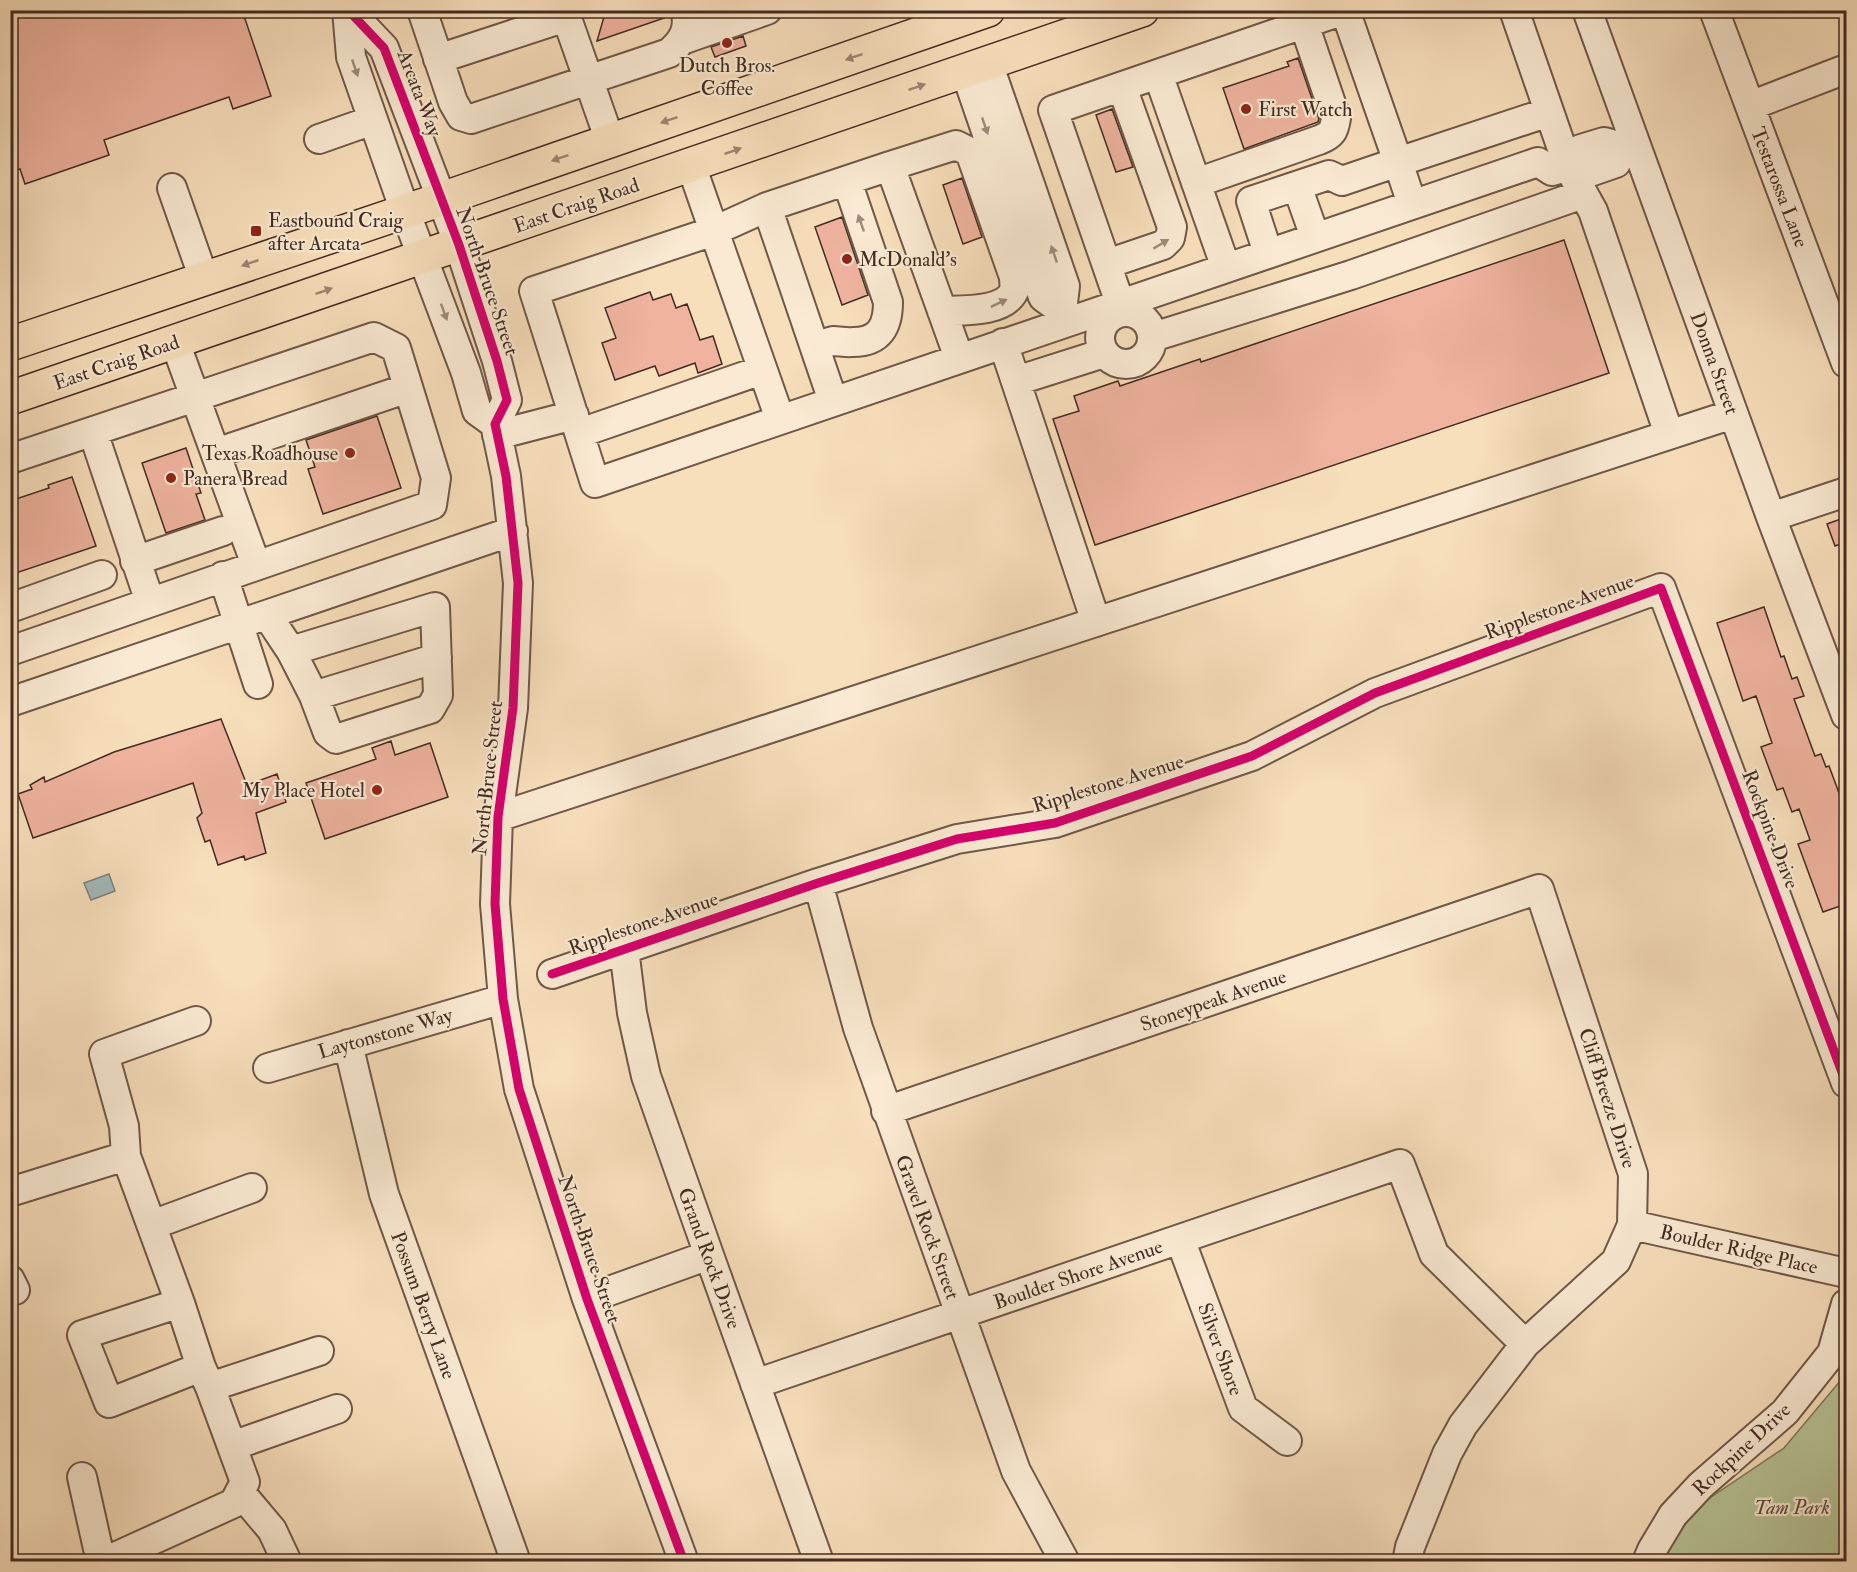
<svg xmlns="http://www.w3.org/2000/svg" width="1857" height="1572" font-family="'IM FELL Double Pica',serif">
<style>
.green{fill:#b7c396;stroke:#7d775c;stroke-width:1.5}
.water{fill:#a3babc;stroke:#7d817e;stroke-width:1.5}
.building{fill:#efb39f;stroke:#432b22;stroke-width:1.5}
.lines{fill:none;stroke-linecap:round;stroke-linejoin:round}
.minor-casing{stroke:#705848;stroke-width:32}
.major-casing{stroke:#432b22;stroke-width:36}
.minor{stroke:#faead3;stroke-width:28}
.major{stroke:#f8dfbc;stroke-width:33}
.cycleway-casing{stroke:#faead3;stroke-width:13}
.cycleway{stroke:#d6006c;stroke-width:9}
.oneway{fill:#9e856f}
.oneway2{fill:#9e8a7a}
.poi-dot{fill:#8f2418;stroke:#faead3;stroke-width:2}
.labels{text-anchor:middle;stroke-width:4.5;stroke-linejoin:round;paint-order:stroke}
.poi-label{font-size:20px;fill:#432b22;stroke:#faead3;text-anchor:start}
.street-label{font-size:20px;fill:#432b22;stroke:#faead3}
.park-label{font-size:20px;font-style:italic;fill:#5a4939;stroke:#faead3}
</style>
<rect width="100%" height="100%" fill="#f8dfbc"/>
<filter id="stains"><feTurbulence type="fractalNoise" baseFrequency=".00333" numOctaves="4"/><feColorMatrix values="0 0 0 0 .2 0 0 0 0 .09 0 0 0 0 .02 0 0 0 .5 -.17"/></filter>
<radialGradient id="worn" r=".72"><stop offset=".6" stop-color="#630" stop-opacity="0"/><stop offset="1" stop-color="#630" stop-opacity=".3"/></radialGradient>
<path class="green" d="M 1846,1374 L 1846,1561 L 1661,1562 L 1683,1516 L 1784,1448 Z"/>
<path class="water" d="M 109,874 L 115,891 L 91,900 L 84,883 Z"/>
<path class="building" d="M 10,10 L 242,10 L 271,96 L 233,109 L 229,97 L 104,140 L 109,155 L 25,184 L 20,169 L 10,172 Z
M 606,10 L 669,10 L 670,16 L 597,41 Z
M 743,36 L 746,46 L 715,57 L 711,47 Z
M 1298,58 L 1319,119 L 1318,122 L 1244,149 L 1223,88 L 1289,66 L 1287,62 Z
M 1112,109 L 1133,167 L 1116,172 L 1096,115 Z
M 962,178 L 982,237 L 963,244 L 943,185 Z
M 842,217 L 868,295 L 842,305 L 815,227 Z
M 1564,240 L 1609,373 L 1095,545 L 1053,419 L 1079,411 L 1074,396 L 1118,381 L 1120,386 L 1200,359 L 1201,362 Z
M 650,292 L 653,300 L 671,294 L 676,308 L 687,304 L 700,340 L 713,336 L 722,364 L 698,373 L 695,363 L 659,376 L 655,366 L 615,380 L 602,343 L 616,338 L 605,308 Z
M 377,416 L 401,488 L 323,514 L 308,469 L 315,467 L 306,440 Z
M 186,448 L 201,493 L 196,494 L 205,520 L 166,533 L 142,463 Z
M 72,477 L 96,546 L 10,575 L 10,501 L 49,488 L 48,485 Z
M 1846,517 L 1846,542 L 1835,546 L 1827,524 Z
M 1764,607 L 1781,657 L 1784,656 L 1792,679 L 1797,677 L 1804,696 L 1794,699 L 1815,756 L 1821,754 L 1826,767 L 1829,766 L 1842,801 L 1846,799 L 1846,904 L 1823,912 L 1798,844 L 1810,840 L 1799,809 L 1792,812 L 1783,788 L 1777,790 L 1761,747 L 1772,743 L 1756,696 L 1743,701 L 1717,623 Z
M 221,719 L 247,785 L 277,774 L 286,802 L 256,813 L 266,853 L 245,860 L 244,856 L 218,865 L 210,840 L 205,842 L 197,818 L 202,813 L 193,783 L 33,838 L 18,794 L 32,789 L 30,785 L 44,777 L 45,782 L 114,752 Z
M 391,741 L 395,755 L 430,743 L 448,797 L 325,839 L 306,783 L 376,759 L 372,748 Z"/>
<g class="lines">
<defs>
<path id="minor" d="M 347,10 L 351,57 L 405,211 L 466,373 L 477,411 L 495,424
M 348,10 L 384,48 L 459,245 L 497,361 L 507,400 L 495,424 L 506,476 L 518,583 L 513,708 L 498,817 L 495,904 L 503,999 L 519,1089 L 587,1299 L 684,1562
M 422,10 L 453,102 L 461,116 L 471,119 L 669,53 C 682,42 691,29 685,10
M 564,10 L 610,141
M 1514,10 L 1568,166 L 1593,211 L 1669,434
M 1587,10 L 1771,517 L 1846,715
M 1714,10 L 1846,363
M 682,40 L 767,10
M 438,59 L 566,17
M 988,63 L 1065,286 L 1062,311 L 1065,322
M 965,70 L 1043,297 L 1062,311
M 1158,74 L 1226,268
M 1750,106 L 1846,69
M 319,139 L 373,120
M 1576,164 L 1581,149 L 1604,142 L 1622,147 L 1635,143
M 691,165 L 714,231 L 767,207
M 890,166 L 956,145 L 970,152 L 1014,277 C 1014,281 1015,288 1014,291 C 1004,313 962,310 942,311
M 1196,183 L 1319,140 C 1332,135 1334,131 1336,118 L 1304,24
M 1297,186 L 1315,237
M 172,188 L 204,279
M 1412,204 L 1398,162 L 1549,112
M 1268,253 L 1251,201 L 1329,175 L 1342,181 L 1398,162 L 1345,10
M 1107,264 L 1163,245 L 1170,238 L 1172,227 L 1122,87
M1100 338a26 26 0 1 1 52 0a26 26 0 1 1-52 0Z
M 1123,312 L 1053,110 L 1344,10
M 1153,337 L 1351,275 L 1583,194
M 175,342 L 256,565
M 1003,343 L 1096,622
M 815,348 C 821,346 827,342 833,341 C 840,341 846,343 853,342 C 880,342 888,326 888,302 L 847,181
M 1016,381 L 1104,353
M 833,401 L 767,207 L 890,166 L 959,358
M 780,419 L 714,231 L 534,291 L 595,483 L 1538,162 L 1552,171 L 1576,164 L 1590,172 L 1616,163 L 1622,147
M 93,432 L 150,602
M 580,433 L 762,370
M 497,435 L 574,415
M 216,453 L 408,388
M 10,459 L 374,337 L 396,348 L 436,478 L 432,505 L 10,651
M 1771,517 L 1846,492
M 135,561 L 223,531
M 223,576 L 258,684
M 10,608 L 102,575
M 267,615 L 291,651 L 435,607 L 438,695 L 430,709 L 336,739 L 328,733 L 314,696 L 291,651
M 314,696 L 437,658
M 10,702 L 513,531
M 498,817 L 1733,414
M 818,883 L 858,1028 L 1016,1471 L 1065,1562
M 624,949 L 632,1013 L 646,1076 L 709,1255 L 819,1562
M 552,974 L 818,883 L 957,839 L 1055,823 L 1252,756 L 1375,693 L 1661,588 L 1846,1083
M 348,1044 L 384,1194 L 516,1562
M 268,1068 L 503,999
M 886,1111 L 1539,889 L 1633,1174 L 1632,1225 L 1616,1261 L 1525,1344 L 1463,1425 L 1447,1454 L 1410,1547 L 1407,1562
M 126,1156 L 124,1126 L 104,1054 L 196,1021
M 10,1192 L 126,1156 L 180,1303 L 201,1367 L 210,1387 L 245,1482 L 234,1503 L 115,1557 L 109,1562
M 152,1225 L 252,1188
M 1632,1225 L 1846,1273
M 1180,1239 L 1243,1408 L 1287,1441
M 10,1280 L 15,1290
M 587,1299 L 709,1255
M 180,1303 L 82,1335 L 109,1403 L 201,1367
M 755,1384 L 1400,1164 L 1434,1254 L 1525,1344
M 210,1387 L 319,1351
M 232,1446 L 337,1409
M 82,1477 L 101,1562
M 240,1492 L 272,1530 L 287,1562
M 1647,1562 L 1652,1550 L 1673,1515 L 1701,1485 L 1785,1412 L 1832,1353 L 1846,1304"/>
<path id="major" d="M 10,344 L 442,199 L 988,10
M 10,398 L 1142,10"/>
</defs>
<use href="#minor" class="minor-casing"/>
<use href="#major" class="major-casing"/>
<use href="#minor" class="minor"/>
<use href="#major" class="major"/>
<defs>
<path id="cycleway" d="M 348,10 L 384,48 L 459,245 L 497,361 L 507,400 L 495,424 L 506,476 L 518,583 L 513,708 L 498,817 L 495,904 L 503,999 L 519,1089 L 587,1299 L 684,1562
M 552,974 L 818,883 L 957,839 L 1055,823 L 1252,756 L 1375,693 L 1661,588 L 1846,1083"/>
</defs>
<use href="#cycleway" class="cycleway-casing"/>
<use href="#cycleway" class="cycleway"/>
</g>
<defs><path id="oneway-solid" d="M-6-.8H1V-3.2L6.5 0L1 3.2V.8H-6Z" transform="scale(1.5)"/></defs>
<g class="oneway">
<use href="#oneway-solid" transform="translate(854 57) rotate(161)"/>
<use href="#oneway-solid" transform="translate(917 87) rotate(-19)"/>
<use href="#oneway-solid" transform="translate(669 120) rotate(161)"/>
<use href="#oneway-solid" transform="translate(733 151) rotate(-19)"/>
<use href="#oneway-solid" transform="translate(560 158) rotate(161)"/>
<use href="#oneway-solid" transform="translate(250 263) rotate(161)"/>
<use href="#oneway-solid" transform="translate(324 291) rotate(-19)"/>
</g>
<g class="oneway2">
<use href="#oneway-solid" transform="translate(355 68) rotate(71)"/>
<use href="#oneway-solid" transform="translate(985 126) rotate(71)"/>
<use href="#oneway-solid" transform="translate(861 223) rotate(-109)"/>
<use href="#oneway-solid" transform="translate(1161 244) rotate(-31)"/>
<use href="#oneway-solid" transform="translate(1054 254) rotate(-109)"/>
<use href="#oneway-solid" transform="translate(999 303) rotate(-25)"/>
<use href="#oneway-solid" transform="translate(444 312) rotate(70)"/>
</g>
<g class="poi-dot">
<circle cx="727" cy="43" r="6"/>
<circle cx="1246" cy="109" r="6"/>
<rect x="250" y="225" width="12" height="12" rx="3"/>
<circle cx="847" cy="259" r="6"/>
<circle cx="350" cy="453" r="6"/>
<circle cx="171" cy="478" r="6"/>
<circle cx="377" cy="790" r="6"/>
</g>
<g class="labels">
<g class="poi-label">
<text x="727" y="72" text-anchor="middle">Dutch Bros.<tspan x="727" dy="23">Coffee</tspan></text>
<text x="1258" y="116">First Watch</text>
<text x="268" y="227">Eastbound Craig<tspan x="268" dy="23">after Arcata</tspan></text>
<text x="859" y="266">McDonald's</text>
<text x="338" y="460" text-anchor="end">Texas Roadhouse</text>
<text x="183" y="485">Panera Bread</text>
<text x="365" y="797" text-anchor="end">My Place Hotel</text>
</g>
<g class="street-label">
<text transform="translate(420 93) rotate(69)" y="7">Arcata Way</text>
<text transform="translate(1780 187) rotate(69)" y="7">Testarossa Lane</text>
<text transform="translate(576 205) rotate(-19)" y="7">East Craig Road</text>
<text transform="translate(488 281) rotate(71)" y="7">North Bruce Street</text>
<text transform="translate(116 362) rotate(-19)" y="7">East Craig Road</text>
<text transform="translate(1715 363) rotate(70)" y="7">Donna Street</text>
<text transform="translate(1559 606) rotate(-20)" y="7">Ripplestone Avenue</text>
<text transform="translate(487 778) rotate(-84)" y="7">North Bruce Street</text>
<text transform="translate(1108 783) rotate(-17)" y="7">Ripplestone Avenue</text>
<text transform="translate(1771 829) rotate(69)" y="7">Rockpine Drive</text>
<text transform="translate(643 923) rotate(-19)" y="7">Ripplestone Avenue</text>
<text transform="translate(1213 1000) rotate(-19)" y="7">Stoneypeak Avenue</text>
<text transform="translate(385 1033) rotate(-16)" y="7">Laytonstone Way</text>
<text transform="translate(1608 1098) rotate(72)" y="7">Cliff Breeze Drive</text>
<text transform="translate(928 1227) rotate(70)" y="7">Gravel Rock Street</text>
<text transform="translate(590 1249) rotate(71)" y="7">North Bruce Street</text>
<text transform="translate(1739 1249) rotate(13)" y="7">Boulder Ridge Place</text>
<text transform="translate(710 1258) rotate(70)" y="7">Grand Rock Drive</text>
<text transform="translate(1078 1274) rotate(-19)" y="7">Boulder Shore Avenue</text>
<text transform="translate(424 1305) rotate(70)" y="7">Possum Berry Lane</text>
<text transform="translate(1221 1349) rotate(70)" y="7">Silver Shore</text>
<text transform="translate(1741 1449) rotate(-43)" y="7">Rockpine Drive</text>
</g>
<g class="park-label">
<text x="1792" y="1514">Tam Park</text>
</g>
</g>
<rect width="1857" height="1572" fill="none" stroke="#f8dfbc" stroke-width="36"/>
<rect x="12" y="12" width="1833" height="1548" fill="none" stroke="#432b22" stroke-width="3"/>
<rect x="18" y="18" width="1821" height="1536" fill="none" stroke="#432b22" stroke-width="1.5"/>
<rect width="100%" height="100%" filter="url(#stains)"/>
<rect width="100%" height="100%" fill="url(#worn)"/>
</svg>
